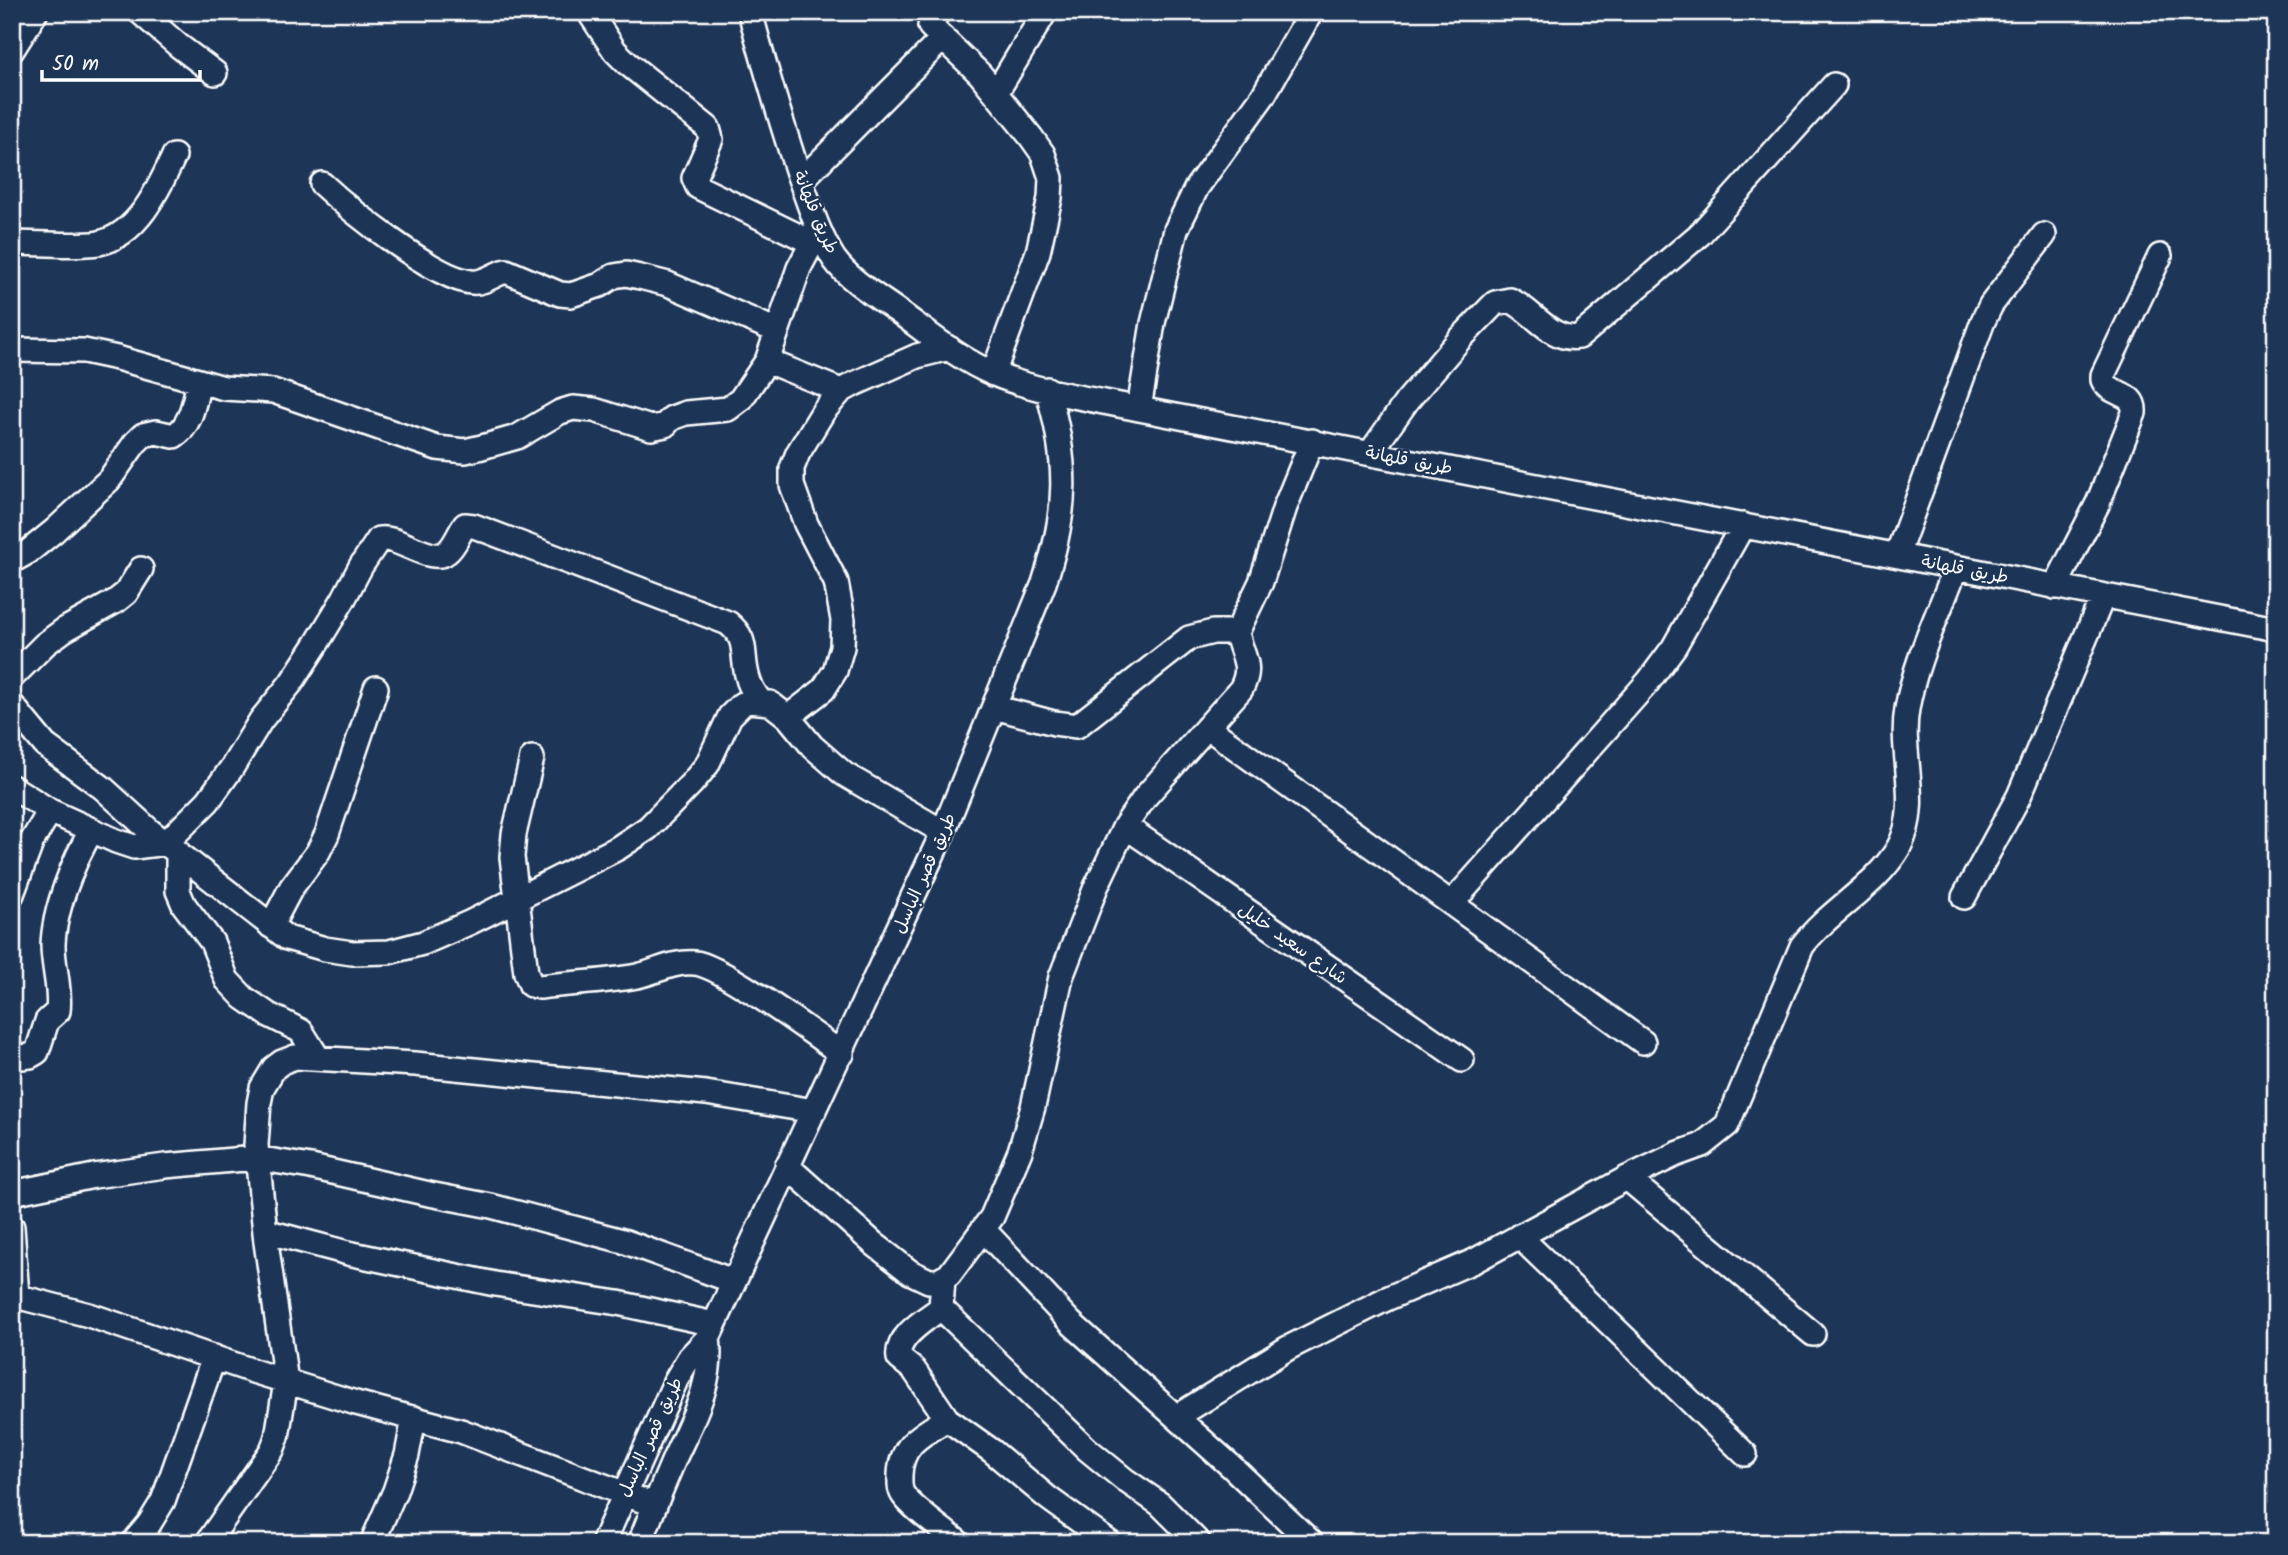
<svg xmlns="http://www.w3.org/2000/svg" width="2288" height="1555" font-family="Kalam,'Playpen Sans Arabic',sans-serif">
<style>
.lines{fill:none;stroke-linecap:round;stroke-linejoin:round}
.minor-casing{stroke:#fff;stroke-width:28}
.minor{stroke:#1d3557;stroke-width:23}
.labels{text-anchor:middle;stroke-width:5;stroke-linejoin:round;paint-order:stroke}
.street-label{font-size:18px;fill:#fff;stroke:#1d3557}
</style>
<rect width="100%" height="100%" fill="#1d3557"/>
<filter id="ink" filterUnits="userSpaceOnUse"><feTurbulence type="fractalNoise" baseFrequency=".0143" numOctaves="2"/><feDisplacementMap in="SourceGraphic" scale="14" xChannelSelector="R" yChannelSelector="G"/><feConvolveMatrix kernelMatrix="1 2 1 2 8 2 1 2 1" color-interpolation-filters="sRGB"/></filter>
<g filter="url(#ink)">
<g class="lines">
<defs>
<path id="minor" d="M 140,12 L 179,46 L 215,73
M 589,12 L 615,51 L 627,63 L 708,128 L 711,139 L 694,178 L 698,187 L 813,243
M 750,12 C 765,67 781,122 799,176 C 809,203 818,234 834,259 C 849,280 875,295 896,310 C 927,332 958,359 994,374 C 1037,392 1093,399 1139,409 L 2276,629
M 938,12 L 930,26 L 980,74 L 1031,137 L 1043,154 L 1051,178 L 1050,198 L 1038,252 L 993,374
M 12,50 L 36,12
M 996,93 L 1045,12
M 801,181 L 943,38
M 322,184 C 350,210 434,278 471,282 C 483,284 494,274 506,271 L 560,294 L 571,295 L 600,285 L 614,276 L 626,274 L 640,277 L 668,284 L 777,331
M 12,243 C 38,243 74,247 99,243 C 138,235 159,188 174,156
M 12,350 L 84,351 L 117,358 L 224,388 L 273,391 L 437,448 L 465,451 L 482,447 L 517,437 L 560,412 L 573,408 L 594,410 L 651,428 L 665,425 L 672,418 L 686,413 L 728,409 L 741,399 L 767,361 L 799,268 L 819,230
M 767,361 L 841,391
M 1139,409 L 1153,323 L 1176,230 L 1197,187 L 1263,96 L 1311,12
M 1371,452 L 1407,401 L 1460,339 L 1495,303 L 1510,300 C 1534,311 1551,342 1579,337 L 1700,234 L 1834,85
M 1897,555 L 1983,321 L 1991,305 L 2044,235
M 12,561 L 28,552 L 54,531 L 109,480 L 135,443 L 143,435 L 156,432 L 174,436 C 192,425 194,401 199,382
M 2055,587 L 2098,503 L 2134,413 C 2136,391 2110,396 2103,380 L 2103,375 L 2160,256
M 12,677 L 45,644 L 64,630 L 116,601 L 126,593 L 141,569
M 12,705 L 45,745 L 103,788 L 150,831 L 287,938 L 325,949 L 352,953 L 389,952 L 423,943 L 471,922 L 618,848 L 648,828 L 692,783 L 707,765 L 730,716 L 742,704 L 749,701 L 770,703 L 788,717 L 823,690 L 835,671 L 842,647 L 843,620 L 836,582 L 806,524 L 792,485 L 792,468 L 798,453 L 823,412 L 841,391 L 854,384 L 917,356 L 949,348
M 994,707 L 1054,723 L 1077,726 L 1189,638 L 1213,632 L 1237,632
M 788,717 L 812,746 L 844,774 L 943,832
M 1207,727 L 1643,1042
M 532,758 L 514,834 L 512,857 L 526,973 L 531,985 L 540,987 C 572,983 605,982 637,976 C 656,972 674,961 695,963 C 721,965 815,1035 842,1054
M 12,787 L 50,811 L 116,841 L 134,847 L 166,843 L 208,801 L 231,769 L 261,720 L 291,683 L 317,643 L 343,600 L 361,566 L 379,539 C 398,535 431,565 447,552 C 455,546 459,533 465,525 L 474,526 L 728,623 C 749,640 741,652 747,675 C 749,685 754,693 760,701
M 1125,826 L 1462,1060
M 178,852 L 178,891 L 184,905 L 212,942 L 227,980 L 244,998 L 269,1015 L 301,1031 L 318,1058
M 12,894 L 32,841 L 50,811
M 1964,897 L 2019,796 L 2103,596
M 1452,903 L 1648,682 L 1674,647 L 1743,525
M 271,926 L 291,888 L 318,852 L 327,834 L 376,688
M 12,1058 L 30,1056 L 37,1052 L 47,1021 L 58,1011 C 61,989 53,967 53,945 C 54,910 74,859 92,830
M 787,1166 L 873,1243 L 910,1272 L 929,1281 L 938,1281 L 949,1275 L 992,1217 L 1020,1151 L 1033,1107 L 1061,977 L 1096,887 L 1125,826 L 1145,797 L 1241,689 C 1254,665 1241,656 1237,632 L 1261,582 L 1285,507 L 1312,441
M 1627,1178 L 1813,1334
M 12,1193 L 94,1176 L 165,1166 L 256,1158 L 311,1167 L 429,1194 L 491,1206 L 623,1241 L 733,1281
M 12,1227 L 17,1296
M 983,1229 L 1071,1323 L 1232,1467 L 1312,1543
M 265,1231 L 348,1253 L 495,1284 L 618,1303 L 714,1324
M 1519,1236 L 1745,1454
M 943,1279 L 941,1308 L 1087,1449 L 1125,1480 L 1160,1504 L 1199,1543
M 12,1295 L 89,1315 L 256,1372 L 356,1403 L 461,1431 L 654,1505
M 941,1308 C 926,1319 895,1337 899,1358 L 914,1370 L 947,1419 L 992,1451 L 1048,1498 L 1110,1543
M 1176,1417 L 1288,1348 L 1386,1299 L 1474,1261 L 1627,1178 L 1677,1154 L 1702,1145 L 1727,1125 L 1802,946 C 1830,909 1876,887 1899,847 C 1922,804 1899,754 1907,709 C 1915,661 1939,613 1956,567
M 947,1419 C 923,1434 901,1443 900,1475 C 900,1482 899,1490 904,1496 C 913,1509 945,1531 959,1543
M 133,1543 L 149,1524 L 163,1501 L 214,1357
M 207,1543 L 272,1450 L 277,1437 L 286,1382 L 266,1242 L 256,1145 L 259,1103 L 262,1088 L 274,1068 L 282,1062 L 295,1057 L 415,1064 L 706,1093 L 814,1111
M 372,1543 L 395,1491 L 407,1455 L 414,1418
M 603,1543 L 676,1380 L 689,1358 L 708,1338 L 943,832 L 1044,583 C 1068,511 1069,462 1047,389
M 640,1543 C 651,1514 663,1485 675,1457 C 693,1418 714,1382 708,1338"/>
</defs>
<use href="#minor" class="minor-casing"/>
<use href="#minor" class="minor"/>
</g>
</g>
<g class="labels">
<g class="street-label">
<text transform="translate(816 212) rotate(67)" y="6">طريق قلهانة</text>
<text transform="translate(1409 460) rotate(11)" y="6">طريق قلهانة</text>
<text transform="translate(1965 569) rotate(11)" y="6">طريق قلهانة</text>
<text transform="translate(924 873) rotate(-66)" y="6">طريق قصر الباسل</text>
<text transform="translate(1293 943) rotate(35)" y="6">شارع سعيد خليل</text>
<text transform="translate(650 1437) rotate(-65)" y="6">طريق قصر الباسل</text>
</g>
</g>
<rect width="2288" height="1555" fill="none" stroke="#1d3557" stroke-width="42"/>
<rect x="21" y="21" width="2246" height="1513" fill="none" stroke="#fff" stroke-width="2.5" filter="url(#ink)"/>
<path d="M42 70v10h158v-10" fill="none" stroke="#ffffff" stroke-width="3.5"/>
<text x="52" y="70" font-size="21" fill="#ffffff" stroke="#1d3557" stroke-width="5" paint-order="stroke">50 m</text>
</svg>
